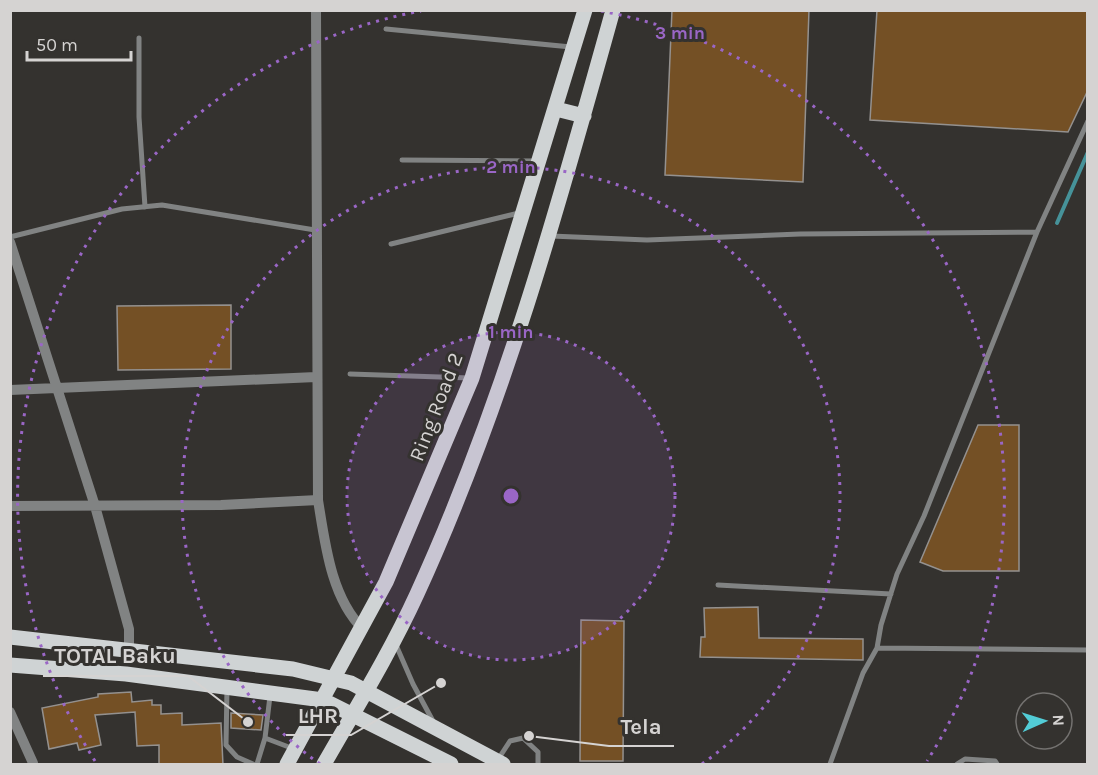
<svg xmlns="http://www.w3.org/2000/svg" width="1098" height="775" font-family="Karla,sans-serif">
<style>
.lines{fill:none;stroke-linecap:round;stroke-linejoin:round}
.stream{stroke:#469299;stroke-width:4}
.building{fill:#745025;stroke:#94918f;stroke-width:1.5}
.lane{stroke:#818383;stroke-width:5}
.street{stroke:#818383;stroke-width:10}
.primary{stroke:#cfd3d4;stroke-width:15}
.ring{fill:none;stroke:#9a66c6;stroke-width:3;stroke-dasharray:3 6}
.labels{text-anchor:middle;stroke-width:6;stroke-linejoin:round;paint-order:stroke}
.street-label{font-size:21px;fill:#d5d3d2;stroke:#34322f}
.centre{fill:#9a66c6;stroke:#34322f;stroke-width:3}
.ring-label{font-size:18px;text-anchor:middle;font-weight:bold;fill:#9a66c6;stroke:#34322f;stroke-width:6;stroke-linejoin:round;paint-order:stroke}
.leader{fill:none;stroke:#d5d3d2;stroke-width:2}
.callout-dot{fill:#d5d3d2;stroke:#34322f;stroke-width:2}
.callout-label{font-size:22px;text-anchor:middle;font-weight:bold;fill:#d5d3d2;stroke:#34322f;stroke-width:6;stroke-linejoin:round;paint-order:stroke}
</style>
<rect width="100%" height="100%" fill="#34322f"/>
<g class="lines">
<path class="stream" d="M 1057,223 L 1088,152"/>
</g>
<path class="building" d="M 672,10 L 809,10 L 803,182 L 665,175 Z
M 877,10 L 1088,10 L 1088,90 L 1068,132 L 870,120 Z
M 231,305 L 231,369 L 118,370 L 117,306 Z
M 978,425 L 1019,425 L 1019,571 L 943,571 L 920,562 Z
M 758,607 L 759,638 L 863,639 L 863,660 L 700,657 L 701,637 L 705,637 L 704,608 Z
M 581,620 L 624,621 L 623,761 L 580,761 Z
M 131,692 L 132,702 L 152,700 L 152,705 L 161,705 L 161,714 L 182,713 L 182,725 L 221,723 L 223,765 L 159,765 L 159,745 L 137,746 L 135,712 L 95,715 L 101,745 L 79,750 L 77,743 L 49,749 L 42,708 L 98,697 L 98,694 Z
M 231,713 L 263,715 L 261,730 L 231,728 Z"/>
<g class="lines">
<path class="lane" d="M 386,29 L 571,47
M 139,38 L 139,117 L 145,207
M 402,160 L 538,161
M 551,236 L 647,240 L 800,234 L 1037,232
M 10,237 L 122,209 L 162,205 L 315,230
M 391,244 L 519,213
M 350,374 L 470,378
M 718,585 L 891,594
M 396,645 L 413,684 L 434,723
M 877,648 L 1088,650
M 227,687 L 226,745 L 237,757 L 253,764
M 265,738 L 294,749
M 497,761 L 510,741 L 523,738 L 538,752 L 538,764
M 257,764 L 265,738 L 270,696
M 830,764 L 863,673 L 877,648 L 881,625 L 897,574 L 924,516 L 1037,232 L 1088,121
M 957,764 L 965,759 L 995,761 L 997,764"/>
<path class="street" d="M 316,10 L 318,500 C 325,543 331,598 363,629
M 10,242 L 95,506 L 129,629 L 129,648
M 10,390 L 316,377
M 10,506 L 221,505 L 318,500
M 10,712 L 33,763"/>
<path class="primary" d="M 556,109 L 584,116
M 10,637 L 293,669 L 351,683 L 503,764
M 10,665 L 126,674 L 323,700 L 451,764
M 287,764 L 386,582 L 472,378 L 585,10
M 324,764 C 356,708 390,653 417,594 C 503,406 558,208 613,10"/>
</g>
<circle cx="511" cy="496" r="164" fill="#9a66c6" fill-opacity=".12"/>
<g class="ring">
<circle cx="511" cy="496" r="164"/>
<path d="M320 764A329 329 0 1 1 702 764"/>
<path d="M95 761A493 493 0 0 1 421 11M601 11A493 493 0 0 1 927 761"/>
</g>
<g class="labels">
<g class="street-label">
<text transform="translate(436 407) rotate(-69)" y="7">Ring Road 2</text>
</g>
</g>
<circle cx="511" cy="496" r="9" class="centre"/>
<g class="ring-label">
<text x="680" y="39">3 min</text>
<text x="511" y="173">2 min</text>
<text x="511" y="338">1 min</text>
</g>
<path class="leader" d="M248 722L188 676H43M441 683L351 735H286M529 736L609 746H674"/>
<g class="callout-dot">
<circle cx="248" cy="722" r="6"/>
<circle cx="441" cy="683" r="6"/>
<circle cx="529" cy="736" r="6"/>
</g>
<g class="callout-label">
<text x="115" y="663">TOTAL Baku</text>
<text x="318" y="723">LHR</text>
<text x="641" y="734">Tela</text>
</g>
<rect width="1098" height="775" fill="none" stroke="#d5d3d2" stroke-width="24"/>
<g transform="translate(1044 721) rotate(87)"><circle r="28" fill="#34322f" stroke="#747270" stroke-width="1.5"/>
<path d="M0-4.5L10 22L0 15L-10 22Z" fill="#52ccd6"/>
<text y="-9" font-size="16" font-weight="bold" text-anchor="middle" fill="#d5d3d2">N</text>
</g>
<path d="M27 51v9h104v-9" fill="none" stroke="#d5d3d2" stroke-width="3"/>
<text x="36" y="51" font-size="18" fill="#d5d3d2" stroke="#34322f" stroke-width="4.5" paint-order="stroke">50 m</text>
</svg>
